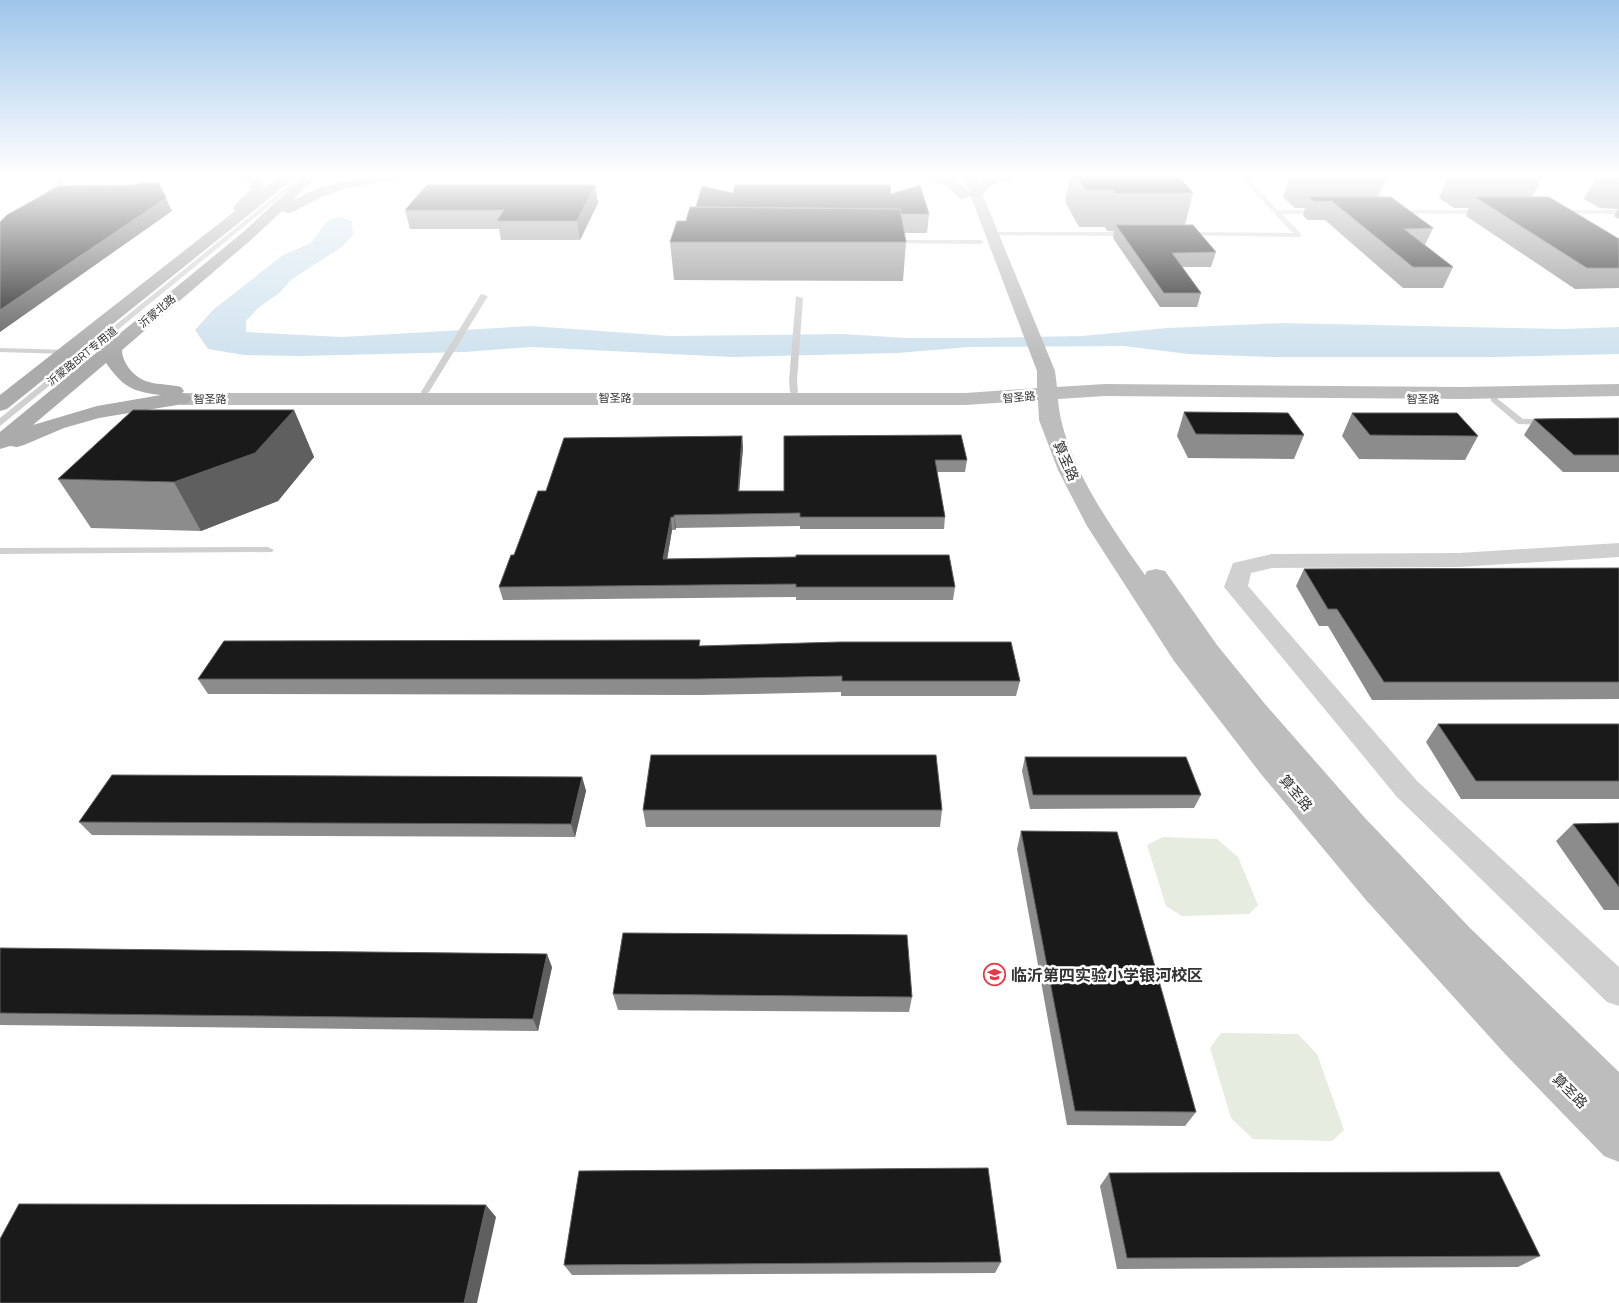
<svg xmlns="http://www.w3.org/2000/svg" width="1619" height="1303" font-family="Manrope,'Noto Sans SC',sans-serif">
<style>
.green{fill:#e6ecdf}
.water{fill:#cfe2ee}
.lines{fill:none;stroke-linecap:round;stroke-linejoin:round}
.lane{fill:#d0d0d0;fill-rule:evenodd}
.street{fill:#d0d0d0;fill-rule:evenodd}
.secondary{fill:#bdbdbd;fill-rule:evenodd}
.primary{fill:#ababab;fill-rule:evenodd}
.wall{fill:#8c8c8c}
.shaded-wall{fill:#5f5f5f}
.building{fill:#1a1a1a;stroke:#5f5f5f}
.labels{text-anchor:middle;stroke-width:5;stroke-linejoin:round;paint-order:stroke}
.far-street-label{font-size:11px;fill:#333;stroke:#fff}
.street-label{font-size:14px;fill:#333;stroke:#fff}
.near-poi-label{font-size:16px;font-weight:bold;fill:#333;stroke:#fff;text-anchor:start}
</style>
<rect width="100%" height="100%" fill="#fff"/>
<path class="green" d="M 1163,837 L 1217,839 L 1238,857 L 1258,905 L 1249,914 L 1182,916 L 1166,906 L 1147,845 Z
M 1221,1033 L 1298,1034 L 1317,1054 L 1344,1130 L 1332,1141 L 1253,1139 L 1231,1118 L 1210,1048 Z"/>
<path class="water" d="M 339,216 L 352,221 L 353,235 L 342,247 L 292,279 L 278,294 L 258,308 L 246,321 L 246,332 L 342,337 L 531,326 L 670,336 L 843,334 L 906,338 L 978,338 L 1082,336 L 1167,328 L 1282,323 L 1564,329 L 1619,327 L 1619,354 L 1493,357 L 1270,357 L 1188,354 L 1124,346 L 970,347 L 898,353 L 731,357 L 531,347 L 464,352 L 301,356 L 244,355 L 208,349 L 195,330 L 213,310 L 283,255 L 311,243 L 326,222 Z"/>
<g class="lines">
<path class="lane" d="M 64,176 L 70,176 L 37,205 L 33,205 L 33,203 Z
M 300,176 L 306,176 L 0,426 L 0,418 Z
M 1239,176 L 1245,176 L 1278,210 L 1319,210 L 1322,212 L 1319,214 L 1282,214 L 1301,234 L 1301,236 L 1299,237 L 1182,235 L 1181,234 L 1184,232 L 1293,233 Z
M 1394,210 L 1484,210 L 1487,212 L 1484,214 L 1392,213 L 1392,211 Z
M 1557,210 L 1619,210 L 1619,214 L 1555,213 L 1555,211 Z
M 991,232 L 1129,232 L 1132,234 L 1129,236 L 989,235 L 988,234 Z
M 889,240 L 981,240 L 984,242 L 981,244 L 887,243 L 886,242 Z
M 481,294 L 488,296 L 429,392 L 425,395 L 422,394 L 421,392 Z
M 796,296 L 803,298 L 797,381 L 798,392 L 794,395 L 790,392 L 789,381 Z
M 0,348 L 67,350 L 71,352 L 67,354 L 0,352 Z
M 1494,396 L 1523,419 L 1548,419 L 1553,422 L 1548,425 L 1518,424 L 1491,401 L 1491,397 Z
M 268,547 L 274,550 L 272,552 L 0,554 L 0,548 Z"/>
<path class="street" d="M 1619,543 L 1619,557 L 1459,567 L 1272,568 L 1251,573 L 1248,586 L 1417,781 L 1619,967 L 1619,1006 L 1607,1002 L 1397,797 L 1224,587 L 1233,563 L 1272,554 L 1459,553 Z"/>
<path class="secondary" d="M 963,176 L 975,176 L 1055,371 L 1057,387 L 1105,384 L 1462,387 L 1619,384 L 1619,396 L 1462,399 L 1105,396 L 1058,399 C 1062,458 1111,527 1145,575 L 1147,571 L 1156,569 L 1165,571 L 1217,645 L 1265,704 L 1365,818 L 1470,928 L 1619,1072 L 1619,1162 L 1604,1156 L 1506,1055 L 1366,900 L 1261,774 L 1174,661 L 1087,526 L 1058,470 L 1039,420 L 1038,400 L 966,405 L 182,405 L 175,403 L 172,399 L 175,395 L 182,393 L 966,393 L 1037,388 L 1037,371 Z"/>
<path class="primary" d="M 239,176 L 255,176 L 262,179 L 264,188 L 280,176 L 297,176 L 7,409 L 0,411 L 0,395 L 235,211 L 233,208 L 235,205 L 251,189 L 251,184 Z
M 304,176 L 317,176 L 293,200 C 326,182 362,175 399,176 L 398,179 L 343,189 L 317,199 L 293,212 L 288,213 L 282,211 L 252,239 L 122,350 C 122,363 135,379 149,382 C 159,385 170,384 181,387 L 184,391 L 182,393 L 189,395 L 192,399 L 189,403 L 99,418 L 64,428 L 24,445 L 17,447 L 10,446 L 0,449 L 0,432 L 242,233 ZM 106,363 C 123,387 133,392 161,395 L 97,406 L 33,425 Z
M 925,176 C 946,176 955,177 970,193 C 982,178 995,176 1014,176 L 1013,179 C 1006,181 999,182 993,185 C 984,190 982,202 970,196 L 964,199 L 959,198 L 947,186 L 926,179 Z"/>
</g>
<path class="wall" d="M 1070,176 L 1178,176 L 1193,193 L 1185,225 L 1216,252 L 1211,267 L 1182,267 L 1201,293 L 1197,307 L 1160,307 L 1113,238 L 1114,231 L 1107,231 L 1105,227 L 1079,227 L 1065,202 Z
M 1290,176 L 1387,176 L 1378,197 L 1433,228 L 1425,245 L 1453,267 L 1443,288 L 1403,288 L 1325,220 L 1308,220 L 1303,216 L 1305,208 L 1295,208 L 1283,197 Z
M 1449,176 L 1543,176 L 1532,197 L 1619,239 L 1619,288 L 1575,289 L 1466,216 L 1469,208 L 1454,208 L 1439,198 Z
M 1597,176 L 1619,176 L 1619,219 L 1614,216 L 1618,209 L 1600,208 L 1584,199 Z
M 595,185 L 598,203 L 580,240 L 501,240 L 499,229 L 410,229 L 405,210 Z
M 733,193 L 891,194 L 929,214 L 927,233 L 904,233 L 906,242 L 903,281 L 674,280 L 670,242 L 696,207 Z
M 294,410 L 314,457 L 278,501 L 201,531 L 91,528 L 58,479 Z
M 1184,412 L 1304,435 L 1294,459 L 1188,458 L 1177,436 Z
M 1352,413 L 1478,436 L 1465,460 L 1359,459 L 1342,436 Z
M 1619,418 L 1619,472 L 1563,472 L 1524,435 L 1534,419 Z
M 742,436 L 743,448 L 739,491 L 784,491 L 784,436 L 967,460 L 965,472 L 937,472 L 945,517 L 944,529 L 800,529 L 800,526 L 676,528 L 675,530 L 672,530 L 667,559 L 955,587 L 953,600 L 796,600 L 796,597 L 503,600 L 499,587 L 546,491 Z
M 1619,568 L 1619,699 L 1372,700 L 1328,626 L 1319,626 L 1296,586 L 1304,569 Z
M 701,646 L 1020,681 L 1016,696 L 841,696 L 841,692 L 700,695 L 208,694 L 198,679 Z
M 1438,724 L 1619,724 L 1619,799 L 1461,799 L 1426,742 Z
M 1025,757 L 1201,795 L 1194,808 L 1030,809 L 1022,771 Z
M 582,777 L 586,791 L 575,837 L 92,835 L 79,822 Z
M 643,810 L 942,810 L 940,827 L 646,827 Z
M 1619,823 L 1619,910 L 1604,910 L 1556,841 L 1573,824 Z
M 1021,831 L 1196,1112 L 1185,1126 L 1067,1125 L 1017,849 Z
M 0,948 L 552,967 L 538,1031 L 0,1025 Z
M 613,994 L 912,997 L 909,1012 L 618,1010 Z
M 1109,1173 L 1540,1256 L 1518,1267 L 1117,1269 L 1100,1186 Z
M 1001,1262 L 995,1273 L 572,1275 L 564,1265 Z"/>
<path class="shaded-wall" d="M 595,185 L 598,203 L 580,240 L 577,221 Z
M 166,198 L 172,211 L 0,332 L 0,310 Z
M 294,410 L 314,457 L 278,501 L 201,531 L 174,482 Z
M 742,436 L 743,448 L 738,504 L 738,491 Z
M 674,515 L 676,528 L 675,530 L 674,517 Z
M 671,517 L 672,530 L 665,572 L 663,559 Z
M 582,777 L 586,791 L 575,837 L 571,824 Z
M 547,954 L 552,967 L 538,1031 L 533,1019 Z
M 486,1205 L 496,1217 L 477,1303 L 464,1303 Z"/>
<path class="building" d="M 1077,176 L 1178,176 L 1193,193 L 1116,193 L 1113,190 L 1086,190 Z
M 1611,176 L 1619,176 L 1619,179 L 1617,179 Z
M 139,183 L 159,183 L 166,198 L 0,310 L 0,222 L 7,215 L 59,186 L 136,185 Z
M 427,185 L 595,185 L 577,221 L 497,221 L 504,210 L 405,210 Z
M 735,185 L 890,185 L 891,194 L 920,185 L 929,214 L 901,214 L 900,209 L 696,207 L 702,186 L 733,193 Z
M 1309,197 L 1391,197 L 1433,228 L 1404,229 L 1453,267 L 1413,267 L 1332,201 L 1314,201 Z
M 1475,197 L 1549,197 L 1619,239 L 1619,268 L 1587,268 Z
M 690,207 L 900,209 L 906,242 L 670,242 L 677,221 L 686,221 Z
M 1116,225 L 1193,225 L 1216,252 L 1172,253 L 1201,293 L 1164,293 Z
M 133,410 L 294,410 L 255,453 L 174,482 L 58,479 Z
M 1184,412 L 1288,413 L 1304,435 L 1196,434 Z
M 1352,413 L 1457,413 L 1478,436 L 1370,435 Z
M 1619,418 L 1619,455 L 1574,455 L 1534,419 Z
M 961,435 L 967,460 L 935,460 L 945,517 L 800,517 L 800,513 L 674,515 L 674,517 L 671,517 L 663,559 L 796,557 L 796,555 L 949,555 L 955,587 L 796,587 L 796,584 L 499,587 L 511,555 L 514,555 L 538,491 L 546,491 L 564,438 L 742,436 L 738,491 L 784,491 L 784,436 Z
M 1619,568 L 1619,682 L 1384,682 L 1337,609 L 1328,609 L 1304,569 Z
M 700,640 L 699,646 L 840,642 L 1011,642 L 1020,681 L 842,681 L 842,676 L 698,679 L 198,679 L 224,641 Z
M 1438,724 L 1619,724 L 1619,781 L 1476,781 Z
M 651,755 L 936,755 L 942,810 L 643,810 Z
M 1025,757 L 1186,757 L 1201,795 L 1033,795 Z
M 112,775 L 582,777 L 571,824 L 79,822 Z
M 1619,823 L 1619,887 L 1573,824 Z
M 1021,831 L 1117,832 L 1196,1112 L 1075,1111 Z
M 623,933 L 907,935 L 912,997 L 613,994 Z
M 0,948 L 547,954 L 533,1019 L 0,1013 Z
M 988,1168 L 1001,1262 L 564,1265 L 579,1171 Z
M 1499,1172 L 1540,1256 L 1127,1258 L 1109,1173 Z
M 19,1204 L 486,1205 L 464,1303 L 0,1303 L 0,1239 Z"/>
<linearGradient id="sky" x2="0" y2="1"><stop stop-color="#9ec6ea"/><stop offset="0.49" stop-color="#fff"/><stop offset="1" stop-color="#fff" stop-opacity="0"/></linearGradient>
<rect width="1619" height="358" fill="url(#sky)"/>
<defs>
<symbol id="school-ring" viewBox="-11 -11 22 22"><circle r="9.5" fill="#fff" stroke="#e63946" stroke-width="1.5"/><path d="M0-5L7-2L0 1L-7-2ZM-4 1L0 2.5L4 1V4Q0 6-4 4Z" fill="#e63946"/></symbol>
</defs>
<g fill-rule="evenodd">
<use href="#school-ring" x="982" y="962" width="25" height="25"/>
</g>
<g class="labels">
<g class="far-street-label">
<text transform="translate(157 311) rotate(-40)" y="4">沂蒙北路</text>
<text transform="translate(82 356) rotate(-39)" y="4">沂蒙路BRT专用道</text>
<text transform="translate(1019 397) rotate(-5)" y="4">智圣路</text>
<text x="615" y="402">智圣路</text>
<text x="210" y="403">智圣路</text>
<text x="1423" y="403">智圣路</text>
</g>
<g class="street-label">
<text transform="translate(1066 461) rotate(66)" y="5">算圣路</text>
<text transform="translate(1296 793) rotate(50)" y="5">算圣路</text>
<text transform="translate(1570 1091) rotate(45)" y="5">算圣路</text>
</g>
<g class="near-poi-label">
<text x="1011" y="981">临沂第四实验小学银河校区</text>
</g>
</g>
</svg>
